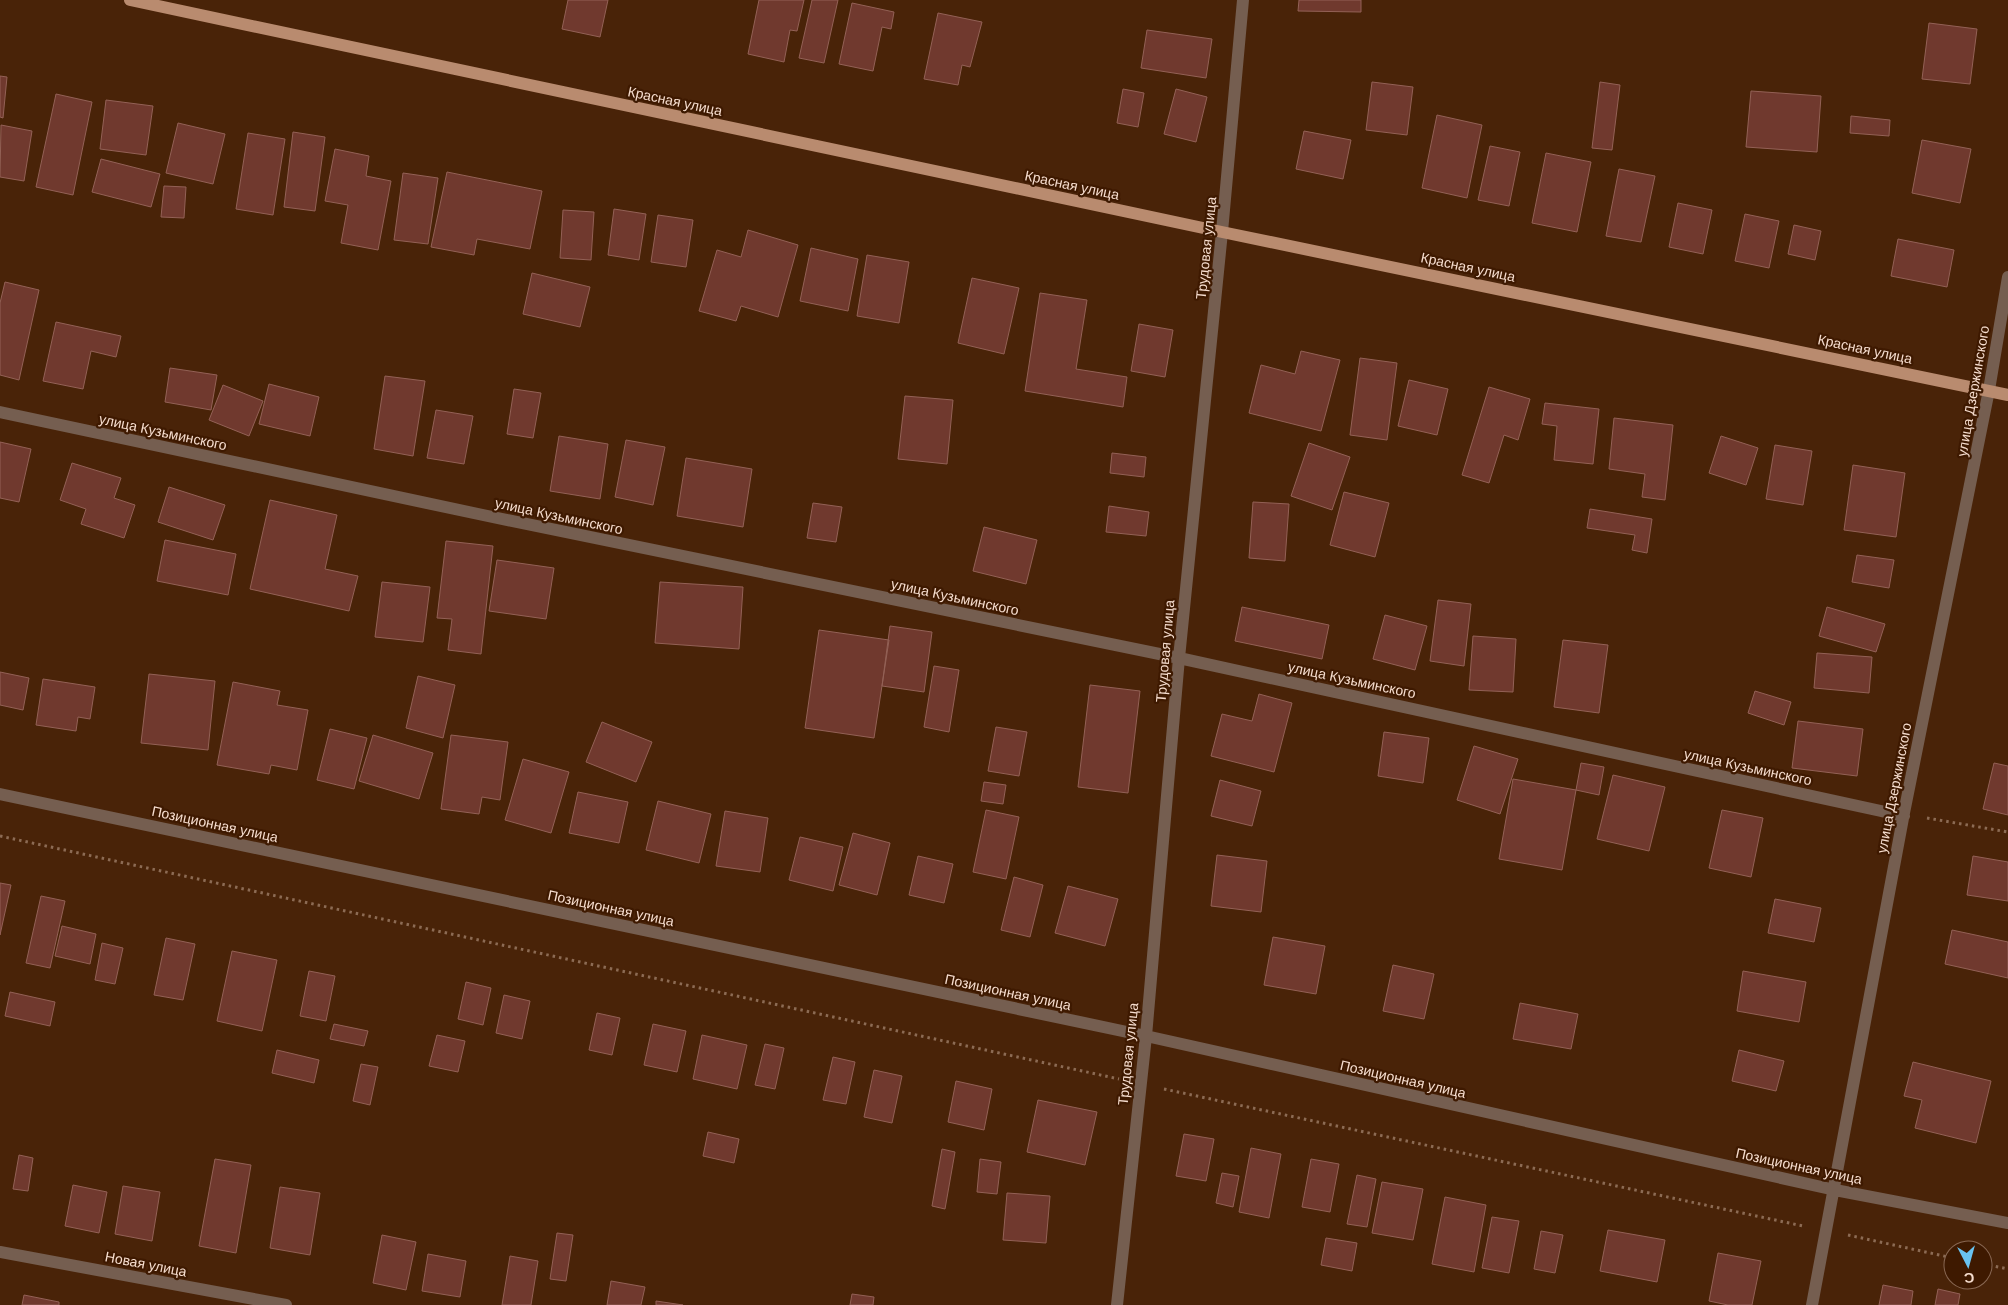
<svg xmlns="http://www.w3.org/2000/svg" width="2008" height="1305" font-family="Helvetica,sans-serif">
<style>
.building{fill:#70392e;stroke:#936156}
.lines{fill:none;stroke-linecap:round;stroke-linejoin:round}
.path{stroke:#8c6b54;stroke-width:3;stroke-dasharray:2.5 4;stroke-linecap:butt}
.minor{stroke:#755e50;stroke-width:12}
.major{stroke:#b98b6f;stroke-width:12}
.labels{text-anchor:middle;stroke-width:4.5;stroke-linejoin:round;paint-order:stroke}
.street-label{font-size:14px;fill:#f6ddce;stroke:#3e1900}
</style>
<rect width="100%" height="100%" fill="#492308"/>
<path class="building" d="M 568,0 L 608,0 L 600,37 L 562,29 Z
M 759,0 L 804,0 L 797,31 L 790,30 L 784,62 L 748,54 Z
M 812,0 L 838,0 L 824,63 L 799,58 Z
M 1299,0 L 1361,0 L 1361,12 L 1298,11 Z
M 852,3 L 894,12 L 891,29 L 882,27 L 873,71 L 839,64 Z
M 938,13 L 982,22 L 970,67 L 962,65 L 958,85 L 924,79 Z
M 1929,23 L 1977,29 L 1970,84 L 1922,79 Z
M 1147,30 L 1212,39 L 1206,78 L 1141,68 Z
M 0,76 L 7,77 L 3,118 L 0,117 Z
M 1372,82 L 1413,87 L 1407,135 L 1366,130 Z
M 1600,82 L 1620,85 L 1612,150 L 1592,148 Z
M 1123,89 L 1144,93 L 1138,127 L 1117,123 Z
M 1176,89 L 1207,97 L 1196,142 L 1164,134 Z
M 1751,91 L 1821,96 L 1817,152 L 1746,147 Z
M 56,94 L 92,102 L 73,195 L 36,187 Z
M 106,100 L 153,106 L 146,155 L 100,149 Z
M 1437,115 L 1482,125 L 1467,198 L 1422,188 Z
M 1851,116 L 1890,120 L 1889,136 L 1850,133 Z
M 178,123 L 225,134 L 213,184 L 166,173 Z
M 1,125 L 32,131 L 24,181 L 0,177 Z
M 1304,131 L 1351,140 L 1343,179 L 1296,169 Z
M 293,132 L 325,137 L 315,211 L 284,207 Z
M 248,133 L 285,139 L 273,215 L 236,209 Z
M 1922,140 L 1971,149 L 1960,203 L 1912,193 Z
M 1490,146 L 1520,152 L 1509,206 L 1478,200 Z
M 335,149 L 369,156 L 366,176 L 391,181 L 378,250 L 341,243 L 348,205 L 325,201 Z
M 1546,153 L 1591,162 L 1577,232 L 1532,223 Z
M 101,159 L 160,174 L 151,207 L 92,192 Z
M 1619,169 L 1655,176 L 1641,242 L 1606,236 Z
M 447,172 L 542,191 L 530,249 L 477,239 L 474,255 L 431,247 Z
M 403,173 L 438,178 L 428,244 L 394,240 Z
M 164,186 L 186,187 L 184,218 L 161,217 Z
M 1678,203 L 1712,210 L 1703,254 L 1669,247 Z
M 614,209 L 646,214 L 639,260 L 608,255 Z
M 563,210 L 594,212 L 591,260 L 560,258 Z
M 1745,214 L 1779,221 L 1769,268 L 1735,261 Z
M 658,215 L 693,220 L 686,267 L 651,262 Z
M 1794,225 L 1821,231 L 1815,260 L 1788,254 Z
M 748,230 L 798,245 L 778,317 L 741,306 L 736,321 L 699,311 L 717,250 L 741,257 Z
M 1898,239 L 1954,250 L 1947,287 L 1891,276 Z
M 811,248 L 858,259 L 848,311 L 800,301 Z
M 867,255 L 909,262 L 899,323 L 857,316 Z
M 532,273 L 590,287 L 580,327 L 523,314 Z
M 972,278 L 1019,288 L 1004,354 L 958,343 Z
M 5,282 L 39,290 L 19,380 L 0,375 L 0,303 Z
M 1040,293 L 1087,300 L 1076,369 L 1127,377 L 1123,407 L 1025,391 Z
M 56,322 L 121,336 L 116,357 L 91,351 L 83,389 L 43,381 Z
M 1139,324 L 1173,330 L 1165,377 L 1131,371 Z
M 1301,351 L 1340,360 L 1321,431 L 1249,413 L 1261,365 L 1295,374 Z
M 1360,358 L 1397,363 L 1387,440 L 1350,435 Z
M 170,368 L 217,375 L 211,410 L 165,402 Z
M 385,376 L 425,381 L 413,456 L 374,449 Z
M 1409,380 L 1448,389 L 1437,435 L 1398,426 Z
M 269,384 L 319,397 L 310,436 L 259,424 Z
M 223,385 L 263,401 L 249,436 L 209,420 Z
M 1489,387 L 1530,399 L 1518,440 L 1504,435 L 1489,483 L 1462,475 Z
M 514,389 L 541,393 L 533,438 L 507,434 Z
M 905,396 L 953,400 L 947,464 L 898,459 Z
M 1545,403 L 1599,409 L 1593,464 L 1554,460 L 1557,426 L 1542,424 Z
M 436,410 L 473,416 L 464,464 L 427,458 Z
M 1614,418 L 1673,425 L 1665,500 L 1642,497 L 1645,474 L 1609,469 Z
M 559,436 L 608,444 L 600,499 L 550,491 Z
M 1721,436 L 1758,448 L 1746,485 L 1709,473 Z
M 626,440 L 665,447 L 653,505 L 615,497 Z
M 0,442 L 31,449 L 19,502 L 0,498 Z
M 1309,443 L 1350,457 L 1332,510 L 1291,496 Z
M 1775,445 L 1812,451 L 1803,505 L 1766,499 Z
M 1112,453 L 1146,457 L 1144,477 L 1110,473 Z
M 686,458 L 752,469 L 743,527 L 677,516 Z
M 72,463 L 121,478 L 114,498 L 135,505 L 124,538 L 81,524 L 86,509 L 60,500 Z
M 1853,465 L 1905,473 L 1896,537 L 1844,530 Z
M 169,487 L 225,505 L 213,540 L 158,522 Z
M 1344,492 L 1389,503 L 1375,557 L 1330,545 Z
M 270,500 L 337,515 L 325,569 L 358,576 L 349,611 L 250,589 Z
M 1253,502 L 1289,504 L 1285,561 L 1249,558 Z
M 813,503 L 842,507 L 836,542 L 807,538 Z
M 1109,506 L 1149,512 L 1146,536 L 1106,532 Z
M 1590,509 L 1652,519 L 1647,553 L 1632,550 L 1635,535 L 1587,528 Z
M 984,527 L 1037,540 L 1026,584 L 973,571 Z
M 165,540 L 236,554 L 228,595 L 157,581 Z
M 446,541 L 493,546 L 481,654 L 448,650 L 452,619 L 437,618 Z
M 1857,555 L 1894,560 L 1889,588 L 1852,582 Z
M 497,560 L 554,568 L 546,619 L 489,611 Z
M 382,582 L 430,587 L 423,642 L 375,637 Z
M 660,582 L 743,587 L 739,649 L 655,643 Z
M 1438,600 L 1471,604 L 1464,666 L 1430,661 Z
M 1242,607 L 1329,625 L 1322,659 L 1235,641 Z
M 1827,607 L 1885,624 L 1876,652 L 1819,636 Z
M 1385,615 L 1427,626 L 1415,670 L 1373,659 Z
M 890,626 L 932,632 L 924,692 L 882,686 Z
M 819,630 L 889,640 L 874,738 L 805,728 Z
M 1473,636 L 1516,639 L 1513,692 L 1469,690 Z
M 1563,640 L 1608,645 L 1599,713 L 1554,707 Z
M 1817,653 L 1872,657 L 1869,693 L 1814,688 Z
M 934,666 L 959,670 L 949,732 L 924,727 Z
M 0,672 L 29,678 L 23,710 L 0,705 Z
M 149,674 L 215,681 L 208,750 L 141,743 Z
M 418,676 L 455,685 L 443,738 L 406,728 Z
M 43,679 L 95,687 L 90,719 L 78,717 L 76,731 L 36,725 Z
M 233,682 L 280,691 L 277,705 L 308,710 L 297,770 L 271,765 L 269,774 L 217,765 Z
M 1090,685 L 1140,691 L 1128,793 L 1078,787 Z
M 1755,691 L 1791,702 L 1784,725 L 1748,713 Z
M 1259,694 L 1292,703 L 1274,772 L 1211,756 L 1222,714 L 1252,721 Z
M 1798,721 L 1863,729 L 1857,776 L 1792,768 Z
M 602,722 L 652,742 L 636,782 L 586,762 Z
M 996,727 L 1027,732 L 1019,776 L 988,771 Z
M 330,729 L 367,738 L 354,789 L 317,780 Z
M 1384,732 L 1429,738 L 1423,783 L 1378,776 Z
M 373,735 L 433,753 L 419,799 L 359,781 Z
M 451,735 L 508,742 L 500,800 L 482,797 L 479,814 L 441,809 Z
M 1474,746 L 1518,759 L 1500,814 L 1457,800 Z
M 523,759 L 569,772 L 551,833 L 505,820 Z
M 1581,763 L 1604,767 L 1599,795 L 1576,790 Z
M 1994,763 L 2008,766 L 2008,815 L 1983,809 Z
M 1613,775 L 1665,787 L 1649,851 L 1597,839 Z
M 1513,779 L 1576,790 L 1562,870 L 1499,859 Z
M 1220,780 L 1261,791 L 1252,826 L 1211,816 Z
M 984,782 L 1006,785 L 1003,804 L 981,801 Z
M 578,792 L 628,802 L 619,843 L 569,833 Z
M 658,801 L 711,814 L 699,863 L 646,850 Z
M 986,810 L 1019,817 L 1006,879 L 973,872 Z
M 1722,810 L 1763,818 L 1751,877 L 1709,868 Z
M 725,811 L 768,818 L 760,872 L 716,866 Z
M 853,833 L 890,843 L 877,895 L 839,885 Z
M 800,837 L 843,847 L 833,891 L 789,880 Z
M 1217,855 L 1267,861 L 1261,912 L 1211,906 Z
M 918,856 L 953,864 L 944,903 L 909,895 Z
M 1973,856 L 2008,862 L 2008,901 L 1967,895 Z
M 1014,877 L 1043,885 L 1030,937 L 1001,930 Z
M 0,883 L 11,885 L 0,935 Z
M 1068,886 L 1118,899 L 1105,946 L 1055,933 Z
M 41,896 L 65,901 L 50,968 L 26,963 Z
M 1775,899 L 1821,908 L 1814,942 L 1768,933 Z
M 62,926 L 96,934 L 90,964 L 55,956 Z
M 1952,930 L 2008,942 L 2008,978 L 1945,964 Z
M 1273,937 L 1325,946 L 1316,994 L 1264,985 Z
M 166,938 L 195,944 L 183,1000 L 154,995 Z
M 102,943 L 123,948 L 115,984 L 95,980 Z
M 232,951 L 277,960 L 262,1031 L 217,1021 Z
M 1393,965 L 1434,974 L 1424,1019 L 1383,1011 Z
M 309,971 L 335,976 L 326,1021 L 300,1016 Z
M 1743,971 L 1806,982 L 1799,1022 L 1737,1011 Z
M 466,982 L 491,988 L 483,1025 L 458,1019 Z
M 10,992 L 55,1002 L 50,1026 L 5,1016 Z
M 504,995 L 530,1001 L 522,1039 L 496,1033 Z
M 1520,1003 L 1578,1014 L 1571,1049 L 1513,1039 Z
M 597,1013 L 620,1018 L 612,1055 L 589,1050 Z
M 334,1024 L 368,1031 L 364,1046 L 330,1039 Z
M 653,1024 L 686,1031 L 677,1072 L 644,1065 Z
M 437,1035 L 465,1041 L 458,1072 L 429,1066 Z
M 702,1035 L 747,1045 L 737,1089 L 693,1079 Z
M 765,1044 L 784,1048 L 775,1089 L 755,1085 Z
M 277,1050 L 319,1060 L 314,1083 L 272,1073 Z
M 1739,1050 L 1784,1061 L 1776,1091 L 1732,1081 Z
M 833,1057 L 855,1062 L 846,1104 L 823,1100 Z
M 1913,1062 L 1991,1081 L 1976,1143 L 1915,1128 L 1922,1100 L 1904,1096 Z
M 361,1064 L 378,1067 L 370,1105 L 353,1101 Z
M 874,1070 L 902,1076 L 892,1123 L 864,1117 Z
M 956,1081 L 992,1089 L 984,1130 L 948,1122 Z
M 1038,1100 L 1097,1112 L 1085,1165 L 1027,1152 Z
M 708,1132 L 739,1139 L 734,1163 L 703,1156 Z
M 1184,1134 L 1214,1139 L 1206,1181 L 1176,1176 Z
M 1251,1148 L 1281,1154 L 1269,1218 L 1239,1212 Z
M 942,1149 L 955,1152 L 945,1209 L 932,1206 Z
M 19,1155 L 33,1158 L 28,1191 L 13,1189 Z
M 215,1159 L 251,1165 L 236,1253 L 199,1246 Z
M 980,1159 L 1001,1162 L 997,1194 L 977,1192 Z
M 1311,1159 L 1339,1164 L 1330,1212 L 1302,1207 Z
M 1222,1173 L 1239,1176 L 1233,1207 L 1216,1203 Z
M 1357,1175 L 1376,1179 L 1367,1227 L 1347,1224 Z
M 1382,1182 L 1423,1189 L 1413,1240 L 1372,1233 Z
M 73,1185 L 107,1192 L 99,1233 L 65,1226 Z
M 123,1186 L 160,1192 L 152,1241 L 115,1234 Z
M 280,1187 L 320,1193 L 310,1255 L 270,1248 Z
M 1007,1193 L 1050,1196 L 1046,1243 L 1003,1240 Z
M 1445,1197 L 1486,1205 L 1474,1272 L 1432,1264 Z
M 1492,1217 L 1519,1221 L 1509,1273 L 1482,1268 Z
M 1608,1230 L 1665,1240 L 1657,1282 L 1600,1271 Z
M 1541,1231 L 1563,1235 L 1555,1273 L 1534,1269 Z
M 557,1233 L 573,1235 L 566,1281 L 550,1279 Z
M 382,1235 L 416,1242 L 406,1290 L 373,1283 Z
M 1326,1238 L 1357,1243 L 1352,1271 L 1321,1265 Z
M 1718,1253 L 1761,1261 L 1752,1305 L 1728,1305 L 1709,1301 Z
M 428,1254 L 466,1261 L 460,1297 L 422,1291 Z
M 510,1256 L 538,1261 L 531,1305 L 502,1305 Z
M 611,1281 L 645,1287 L 641,1305 L 607,1305 Z
M 1883,1285 L 1913,1291 L 1911,1305 L 1879,1305 Z
M 1938,1289 L 1960,1294 L 1958,1305 L 1935,1305 Z
M 852,1294 L 874,1297 L 873,1305 L 850,1305 Z
M 24,1295 L 59,1302 L 59,1305 L 22,1305 Z
M 656,1301 L 683,1305 L 656,1305 Z"/>
<g class="lines">
<path class="path" d="M 1927,818 L 2008,832
M 0,836 L 1119,1079
M 1164,1089 L 1803,1226
M 1848,1235 L 1953,1258
M 1983,1264 L 2008,1269"/>
<path class="minor" d="M 0,412 L 483,515 L 1179,658 L 1904,816
M 0,794 L 1146,1036 L 1835,1190 L 2008,1223
M 0,1252 L 286,1305
M 1117,1305 L 1146,1036 L 1179,658 L 1222,232 L 1243,0
M 1812,1305 L 1904,813 L 1989,390 L 2008,277"/>
<path class="major" d="M 130,0 L 1222,232 L 2008,395"/>
</g>
<g class="labels">
<g class="street-label">
<text transform="translate(675 101) rotate(12)" y="5">Красная улица</text>
<text transform="translate(1072 185) rotate(12)" y="5">Красная улица</text>
<text transform="translate(1206 248) rotate(-84)" y="5">Трудовая улица</text>
<text transform="translate(1468 267) rotate(12)" y="5">Красная улица</text>
<text transform="translate(1865 349) rotate(12)" y="5">Красная улица</text>
<text transform="translate(1973 391) rotate(-80)" y="5">улица Дзержинского</text>
<text transform="translate(163 432) rotate(12)" y="5">улица Кузьминского</text>
<text transform="translate(559 516) rotate(12)" y="5">улица Кузьминского</text>
<text transform="translate(955 597) rotate(12)" y="5">улица Кузьминского</text>
<text transform="translate(1165 651) rotate(-85)" y="5">Трудовая улица</text>
<text transform="translate(1352 680) rotate(12)" y="5">улица Кузьминского</text>
<text transform="translate(1748 767) rotate(12)" y="5">улица Кузьминского</text>
<text transform="translate(1894 788) rotate(-79)" y="5">улица Дзержинского</text>
<text transform="translate(215 824) rotate(12)" y="5">Позиционная улица</text>
<text transform="translate(611 908) rotate(12)" y="5">Позиционная улица</text>
<text transform="translate(1008 992) rotate(12)" y="5">Позиционная улица</text>
<text transform="translate(1128 1054) rotate(-84)" y="5">Трудовая улица</text>
<text transform="translate(1403 1079) rotate(13)" y="5">Позиционная улица</text>
<text transform="translate(1799 1166) rotate(12)" y="5">Позиционная улица</text>
<text transform="translate(146 1264) rotate(11)" y="5">Новая улица</text>
</g>
</g>
<g transform="translate(1968 1265) rotate(174)"><circle r="24" fill="#3e1900" stroke="#886752"/>
<path d="M0-4L9 19L0 12L-9 19Z" fill="#69c3f1"/>
<text y="-8" font-size="14" font-weight="bold" text-anchor="middle" fill="#f6ddce">С</text>
</g>
</svg>
